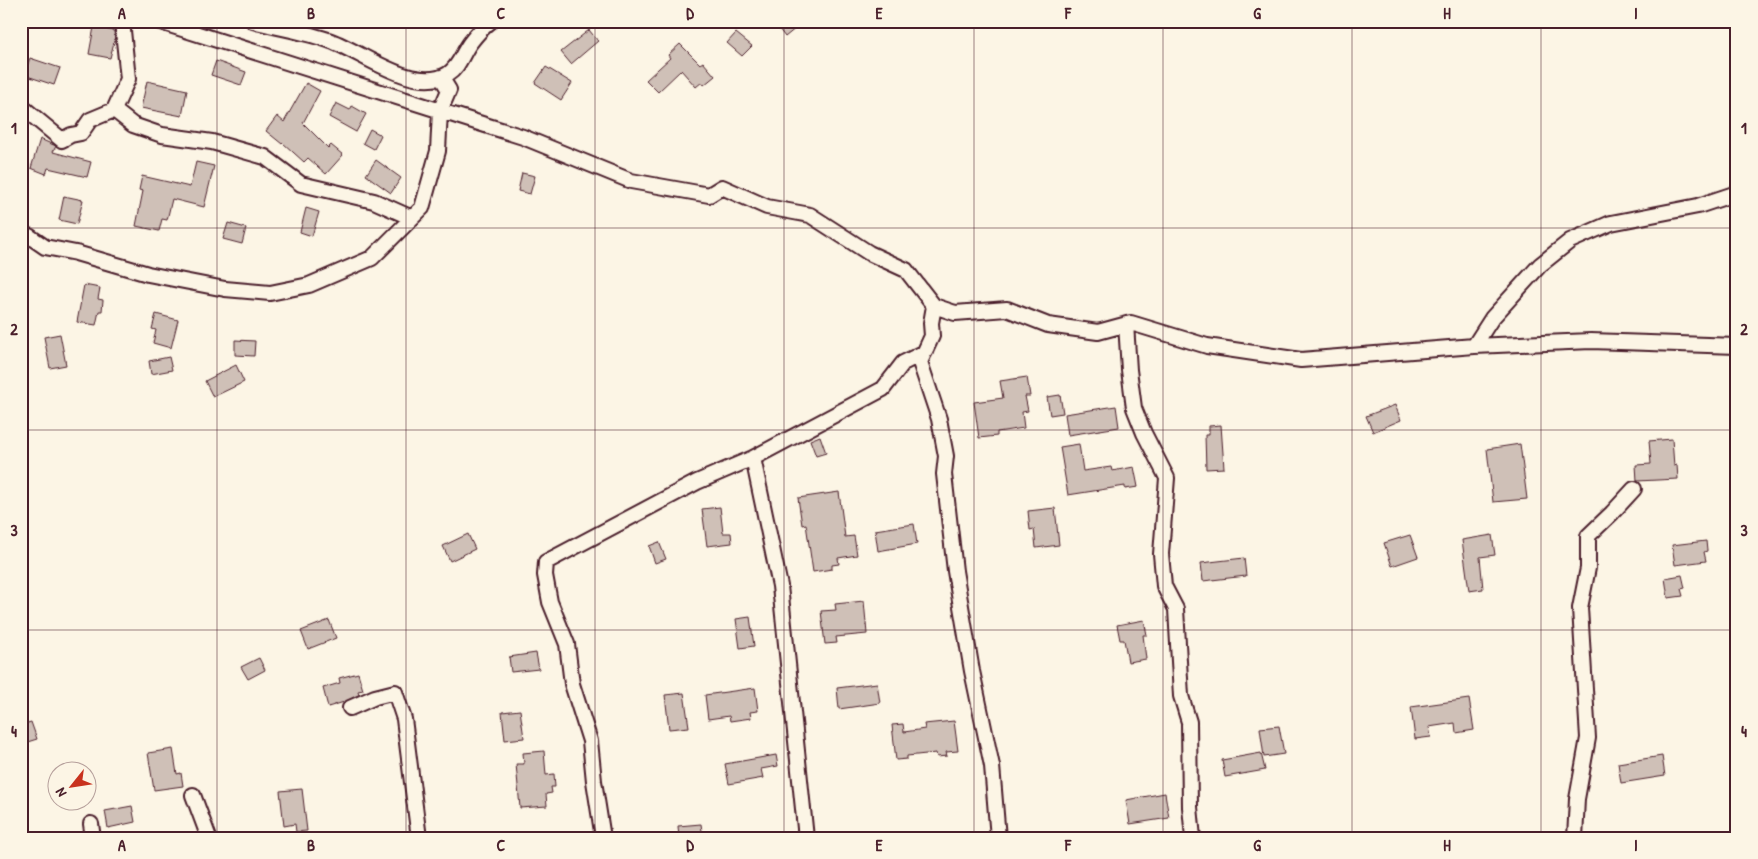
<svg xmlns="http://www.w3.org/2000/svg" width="1758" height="859" font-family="'Patrick Hand',sans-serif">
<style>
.building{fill:#cfc0b7;stroke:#4a1f2b}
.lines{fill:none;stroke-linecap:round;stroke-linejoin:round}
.street-casing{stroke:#4a1f2b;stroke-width:18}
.street{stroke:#fcf5e5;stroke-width:14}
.grid{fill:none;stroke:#4a1f2b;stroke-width:1;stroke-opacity:0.55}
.neatline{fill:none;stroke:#4a1f2b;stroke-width:2}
.grid-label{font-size:16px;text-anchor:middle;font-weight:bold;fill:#4a1f2b}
</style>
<rect width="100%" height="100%" fill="#fcf5e5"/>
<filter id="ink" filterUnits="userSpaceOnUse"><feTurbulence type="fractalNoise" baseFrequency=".02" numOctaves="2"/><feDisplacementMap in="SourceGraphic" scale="10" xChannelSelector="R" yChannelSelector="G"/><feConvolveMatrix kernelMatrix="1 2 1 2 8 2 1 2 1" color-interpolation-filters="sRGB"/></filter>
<g filter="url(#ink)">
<path class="building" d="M 773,21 L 791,21 L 796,28 L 785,37 Z
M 94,27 L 114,31 L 115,42 L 114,42 L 110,58 L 89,54 Z
M 589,30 L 598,41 L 571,64 L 561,52 Z
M 736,33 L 752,46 L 742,56 L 727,43 Z
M 680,44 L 700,64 L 703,62 L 715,76 L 704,85 L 702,82 L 696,87 L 681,70 L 658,92 L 646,80 L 670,58 L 668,55 Z
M 30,58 L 60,68 L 54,85 L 24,75 Z
M 216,61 L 246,72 L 241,85 L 211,75 Z
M 546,67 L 572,83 L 561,100 L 535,83 Z
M 147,81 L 187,90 L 182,116 L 141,108 Z
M 306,83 L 320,91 L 303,123 L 328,148 L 331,145 L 343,155 L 326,174 L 308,158 L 304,162 L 283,143 L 282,144 L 266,131 L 277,116 L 284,122 Z
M 336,103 L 350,110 L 352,106 L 366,114 L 356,132 L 329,117 Z
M 370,129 L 381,135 L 374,149 L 363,143 Z
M 40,139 L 56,146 L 53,152 L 91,162 L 87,177 L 48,168 L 46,174 L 31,168 Z
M 376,160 L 401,178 L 391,193 L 366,175 Z
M 196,162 L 214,166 L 204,207 L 172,199 L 167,220 L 162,219 L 159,231 L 136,226 L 143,191 L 139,190 L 142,176 L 190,187 Z
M 522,173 L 535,176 L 530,194 L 518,191 Z
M 64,196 L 83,200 L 77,224 L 59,220 Z
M 306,208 L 319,212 L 312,236 L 300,232 Z
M 228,223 L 246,228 L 242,244 L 223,239 Z
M 84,285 L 100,288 L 98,299 L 103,300 L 102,311 L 99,311 L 96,325 L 77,322 Z
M 156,314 L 178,320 L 171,348 L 153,343 L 156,330 L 152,329 Z
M 60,334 L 66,365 L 50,368 L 44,337 Z
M 235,340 L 255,341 L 254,356 L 235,355 Z
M 169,357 L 172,370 L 151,374 L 149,361 Z
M 236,365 L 244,382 L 213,397 L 205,381 Z
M 1027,377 L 1030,396 L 1025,396 L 1028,411 L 1022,412 L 1024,428 L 997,432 L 997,436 L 979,438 L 974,402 L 1003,398 L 1000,381 Z
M 1060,395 L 1063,413 L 1050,415 L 1047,397 Z
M 1395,405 L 1401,420 L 1373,432 L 1366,416 Z
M 1116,406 L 1119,427 L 1068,435 L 1065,414 Z
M 1221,425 L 1224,468 L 1206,469 L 1205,435 L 1209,435 L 1209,426 Z
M 820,436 L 826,453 L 816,456 L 810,440 Z
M 1672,439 L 1674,466 L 1677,465 L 1678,479 L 1637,481 L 1636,465 L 1651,464 L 1649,441 Z
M 1079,444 L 1083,471 L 1111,467 L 1112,471 L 1134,467 L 1138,487 L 1125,489 L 1125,486 L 1068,495 L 1060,447 Z
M 1520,444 L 1527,499 L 1493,502 L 1487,449 Z
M 839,492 L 845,537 L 854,536 L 857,555 L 838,558 L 839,564 L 832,565 L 832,569 L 813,572 L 806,524 L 802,525 L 798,498 Z
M 720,507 L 723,533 L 731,533 L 732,543 L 707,546 L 702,509 Z
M 1055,508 L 1059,545 L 1036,548 L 1034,529 L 1030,530 L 1028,511 Z
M 914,524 L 917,544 L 878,551 L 875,530 Z
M 468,534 L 475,549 L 450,561 L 443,546 Z
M 1410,535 L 1418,557 L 1392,566 L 1384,543 Z
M 1492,535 L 1495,555 L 1480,557 L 1483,589 L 1469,591 L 1462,540 Z
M 1706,541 L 1707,551 L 1704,552 L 1706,561 L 1675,565 L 1672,545 Z
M 659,542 L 666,559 L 655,563 L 649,546 Z
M 1244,558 L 1246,576 L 1203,581 L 1201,563 Z
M 1682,575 L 1685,588 L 1681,589 L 1683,596 L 1668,598 L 1665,578 Z
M 864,601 L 867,634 L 836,637 L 837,643 L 825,644 L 821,611 L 836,610 L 835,604 Z
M 750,617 L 754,646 L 740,648 L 736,619 Z
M 329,620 L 336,638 L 308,649 L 301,631 Z
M 1144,620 L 1147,635 L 1143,635 L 1146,659 L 1128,662 L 1124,640 L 1120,640 L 1117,625 Z
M 536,653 L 539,669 L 511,672 L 509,657 Z
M 259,658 L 265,670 L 248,679 L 241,667 Z
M 358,673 L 363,690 L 358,691 L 359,695 L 344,702 L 328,707 L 323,688 L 340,683 L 339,678 Z
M 877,683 L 880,703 L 839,709 L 837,688 Z
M 755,688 L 758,711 L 750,712 L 751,718 L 730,721 L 729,716 L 708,719 L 705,695 Z
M 684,693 L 689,727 L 669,729 L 665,695 Z
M 1469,699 L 1474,730 L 1456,733 L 1455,723 L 1429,727 L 1431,737 L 1415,739 L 1411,707 Z
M 520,710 L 524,738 L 505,740 L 502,712 Z
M 954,721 L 958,751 L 946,752 L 947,756 L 937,757 L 936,753 L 907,756 L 907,759 L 896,760 L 892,725 L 903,724 L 904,732 L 925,729 L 924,724 Z
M 31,722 L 37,739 L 21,744 L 21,725 Z
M 1279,726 L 1284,754 L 1264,757 L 1260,728 Z
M 173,749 L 177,774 L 181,773 L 183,786 L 154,790 L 148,753 Z
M 544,751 L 546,775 L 554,774 L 555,787 L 551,787 L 552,793 L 546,794 L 547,806 L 520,808 L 516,764 L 524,764 L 523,753 Z
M 1261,753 L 1265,770 L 1225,777 L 1222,760 Z
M 776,755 L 778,766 L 761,769 L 763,778 L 729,784 L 725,764 Z
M 1662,756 L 1665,776 L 1621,783 L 1618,763 Z
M 302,789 L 307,831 L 296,832 L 295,824 L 284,826 L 280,791 Z
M 1165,793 L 1169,818 L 1130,824 L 1126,800 Z
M 132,806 L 135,822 L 108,828 L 105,811 Z
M 701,824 L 703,838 L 679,838 L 678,826 Z"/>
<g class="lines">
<defs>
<path id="street" d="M 157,21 L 523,137 L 631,181 L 709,195 L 722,187 L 767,207 L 810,215 L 869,253 L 906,270 L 934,306 L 955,313 L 1007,309 L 1048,325 L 1098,332 L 1131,323 L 1207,346 L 1301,360 L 1474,346 L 1591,341 L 1737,346
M 253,21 C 279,28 306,32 331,41 C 362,52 414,94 448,74 C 459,67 462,54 470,43 C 476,35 483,27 491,21
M 21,106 L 62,140 L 71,135 L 81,133 L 90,120 L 114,110 L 128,79 L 122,21
M 114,110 L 133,125 L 162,135 L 212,142 L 265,157 L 301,184 L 374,201 L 412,218
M 21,236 L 29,236 L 45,247 L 76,253 L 148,274 L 225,289 L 270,293 L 309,285 L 372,258 L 422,208 L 438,151 L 440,111 L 449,90 L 441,77
M 934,306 L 931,323 L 932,336 L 920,362 L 939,419 L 946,456 L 944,474 L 955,571 L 972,671 L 992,766 L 998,838
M 1126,324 L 1129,370 L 1134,408 L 1144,433 L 1167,478 L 1161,554 L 1164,586 L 1176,609 L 1181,696 L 1189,722 L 1190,807 L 1193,838
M 1474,346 L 1492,318 L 1540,265 L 1570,241 L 1611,223 L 1698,206 L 1737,193
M 350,708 L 375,697 L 395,692 L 404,719 L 419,838
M 193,795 L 209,838
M 91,824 L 93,838
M 603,838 L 594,781 L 590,741 L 572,684 L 567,644 L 550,602 L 545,575 L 546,562 L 697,482 L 753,458
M 806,838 L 780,586 L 753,458 L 883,389 L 903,363 L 925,352
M 1575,838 L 1577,799 L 1588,738 L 1580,608 L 1588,568 L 1588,536 L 1612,513 L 1634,489"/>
</defs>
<use href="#street" class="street-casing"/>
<use href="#street" class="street"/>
</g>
</g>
<path class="grid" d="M 217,21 L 217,838M 406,21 L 406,838M 595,21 L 595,838M 784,21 L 784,838M 974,21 L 974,838M 1163,21 L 1163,838M 1352,21 L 1352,838M 1541,21 L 1541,838M 21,228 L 1737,228M 21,430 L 1737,430M 21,630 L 1737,630"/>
<rect width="1758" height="859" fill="none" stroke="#fcf5e5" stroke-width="55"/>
<g transform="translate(72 786) rotate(240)"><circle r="24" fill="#fcf5e5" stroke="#b59f9b"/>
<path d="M0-4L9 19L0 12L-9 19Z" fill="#c8321e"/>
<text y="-8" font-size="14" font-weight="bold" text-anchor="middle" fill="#4a1f2b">N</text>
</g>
<rect x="28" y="28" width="1702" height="804" class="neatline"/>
<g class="grid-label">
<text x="122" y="19">A</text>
<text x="311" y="19">B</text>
<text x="501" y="19">C</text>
<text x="690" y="19">D</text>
<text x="879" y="19">E</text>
<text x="1068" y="19">F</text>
<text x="1257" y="19">G</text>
<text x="1447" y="19">H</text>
<text x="1636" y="19">I</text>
<text x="14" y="134">1</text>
<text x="1744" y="134">1</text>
<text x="14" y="335">2</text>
<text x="1744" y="335">2</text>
<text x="14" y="536">3</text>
<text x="1744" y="536">3</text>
<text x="14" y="737">4</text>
<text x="1744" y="737">4</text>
<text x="122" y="851">A</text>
<text x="311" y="851">B</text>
<text x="501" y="851">C</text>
<text x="690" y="851">D</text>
<text x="879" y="851">E</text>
<text x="1068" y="851">F</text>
<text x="1257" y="851">G</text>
<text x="1447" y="851">H</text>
<text x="1636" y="851">I</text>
</g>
</svg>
